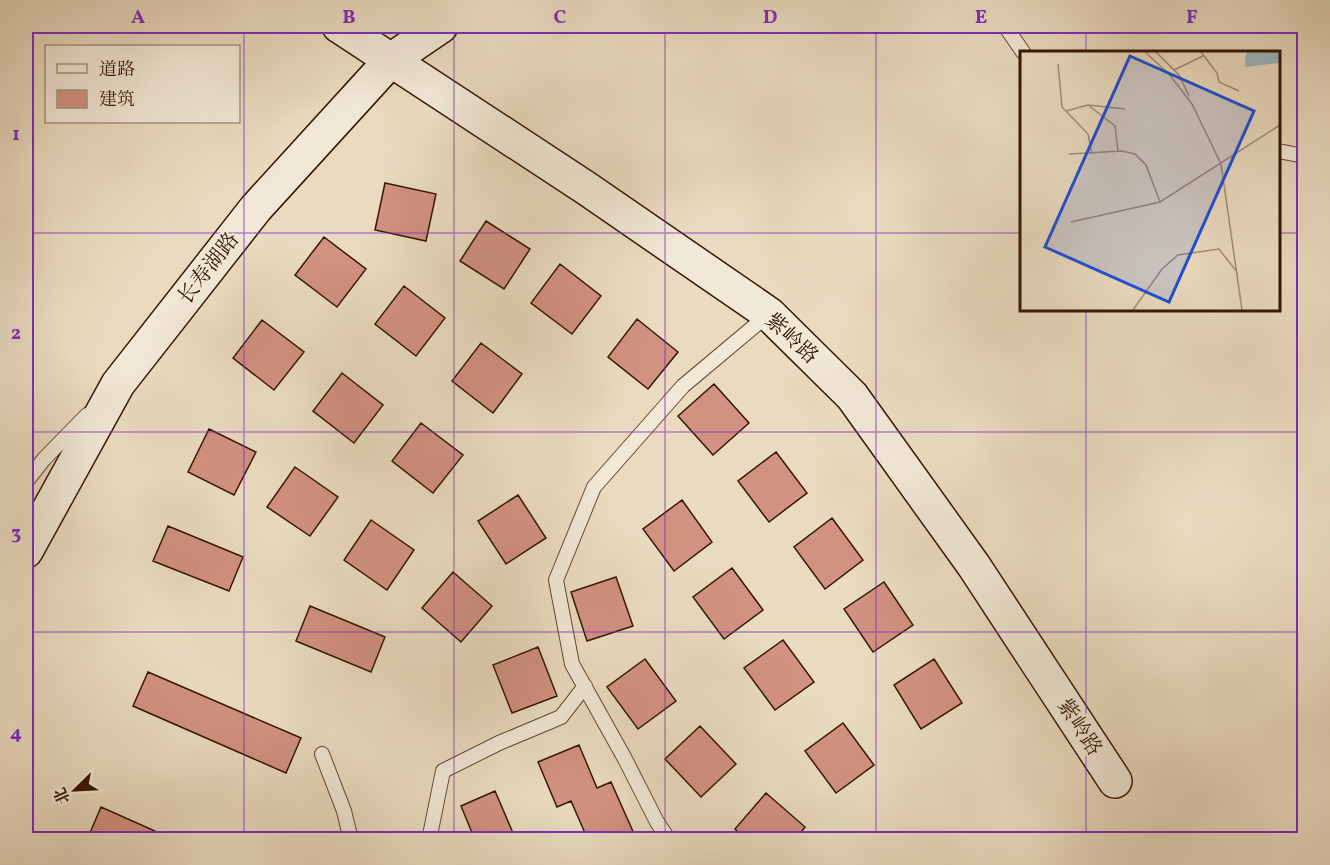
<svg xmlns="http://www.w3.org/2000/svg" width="1330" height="865" font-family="Vollkorn,'Noto Serif SC',serif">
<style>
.building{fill:#d29281;stroke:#351603;stroke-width:1.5}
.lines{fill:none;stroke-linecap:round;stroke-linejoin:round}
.lane-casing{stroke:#624732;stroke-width:16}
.secondary-casing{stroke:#351603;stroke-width:36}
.lane{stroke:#f1e8d6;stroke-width:14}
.secondary{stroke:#f1e8d6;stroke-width:33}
.grid{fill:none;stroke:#7b2cbf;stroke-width:1.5;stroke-opacity:0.55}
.labels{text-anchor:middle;stroke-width:4.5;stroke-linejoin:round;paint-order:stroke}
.street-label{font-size:21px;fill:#351603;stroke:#f1e8d6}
.inset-road{fill:none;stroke:#a28c74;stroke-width:1.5}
.view{fill:#1d4ed8;fill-opacity:0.15;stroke:#1d4ed8;stroke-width:3}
.inset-edge{fill:none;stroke:#351603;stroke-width:3}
.neatline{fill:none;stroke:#7b2cbf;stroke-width:2}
.grid-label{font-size:20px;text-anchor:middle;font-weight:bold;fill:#7b2cbf}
</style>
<rect width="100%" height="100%" fill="#eadbc0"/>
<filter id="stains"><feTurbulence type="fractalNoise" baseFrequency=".00333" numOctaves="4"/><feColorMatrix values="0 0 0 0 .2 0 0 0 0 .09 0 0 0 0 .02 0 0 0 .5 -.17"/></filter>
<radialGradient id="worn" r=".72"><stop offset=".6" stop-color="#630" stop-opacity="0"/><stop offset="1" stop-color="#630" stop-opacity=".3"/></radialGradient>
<path class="building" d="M 385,183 L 436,194 L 426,241 L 375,230 Z
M 486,221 L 530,249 L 504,289 L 460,261 Z
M 324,237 L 366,269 L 337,307 L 295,275 Z
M 560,264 L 601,296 L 572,334 L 531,303 Z
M 404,286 L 445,318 L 416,356 L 375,324 Z
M 637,319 L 678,352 L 648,389 L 608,357 Z
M 262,320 L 304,352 L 274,390 L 233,358 Z
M 481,343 L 522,374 L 493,413 L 452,381 Z
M 342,373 L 383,405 L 354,443 L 313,411 Z
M 714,384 L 749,423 L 713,455 L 678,416 Z
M 421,423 L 463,455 L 433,493 L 392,461 Z
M 209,429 L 256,452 L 234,495 L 188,472 Z
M 776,452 L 807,493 L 769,522 L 738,481 Z
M 295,467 L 338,497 L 310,536 L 267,507 Z
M 518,495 L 546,538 L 506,564 L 478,521 Z
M 682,500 L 712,542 L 674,571 L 643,529 Z
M 832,518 L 863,560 L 825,589 L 794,547 Z
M 371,520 L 414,550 L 387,590 L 344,560 Z
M 168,526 L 243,557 L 229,591 L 153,561 Z
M 732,568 L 763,610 L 724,639 L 693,597 Z
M 453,572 L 492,606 L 461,642 L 422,608 Z
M 616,577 L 633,626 L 587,641 L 571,592 Z
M 884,582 L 913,625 L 873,652 L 844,609 Z
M 310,606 L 385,637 L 371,672 L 296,641 Z
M 783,640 L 814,682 L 775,710 L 744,668 Z
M 538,647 L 557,696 L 512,713 L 493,665 Z
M 645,659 L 676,701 L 638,729 L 607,687 Z
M 934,659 L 962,703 L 921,729 L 894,685 Z
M 148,672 L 301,738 L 286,773 L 133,706 Z
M 843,723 L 874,765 L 836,793 L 805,751 Z
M 700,726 L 736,764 L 701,797 L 665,759 Z
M 579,745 L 597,788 L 611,782 L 635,836 L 627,840 L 588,840 L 571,801 L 557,807 L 538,762 Z
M 495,791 L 516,840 L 475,840 L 461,806 Z
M 766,793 L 805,827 L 795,840 L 746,840 L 735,829 Z
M 101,807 L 175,840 L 87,840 Z"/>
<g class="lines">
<defs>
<path id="lane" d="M 1005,26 L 1023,52
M 1278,151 L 1304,156
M 26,482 L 44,459 L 87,415
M 322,754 L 344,811 L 351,840
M 429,840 L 443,771 L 499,743 L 561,717 L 585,686
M 669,840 L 657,822 L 625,759 L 572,664 L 556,580 L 594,487 L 683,386 L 769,314"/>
<path id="secondary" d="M 339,26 L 586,188 L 769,314 L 852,396 L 974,566 L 1115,781
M 26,551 L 118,384 L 256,208 L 391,60 L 441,26"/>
</defs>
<use href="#lane" class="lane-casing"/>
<use href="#secondary" class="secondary-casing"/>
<use href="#lane" class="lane"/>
<use href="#secondary" class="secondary"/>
</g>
<path class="grid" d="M 244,26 L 244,840M 454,26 L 454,840M 665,26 L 665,840M 876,26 L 876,840M 1086,26 L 1086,52M 26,233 L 1021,233M 1278,233 L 1304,233M 1086,309 L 1086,840M 26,432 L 1304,432M 26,632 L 1304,632"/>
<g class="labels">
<g class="street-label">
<text transform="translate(208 268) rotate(-52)" y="7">长寿湖路</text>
<text transform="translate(792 338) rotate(43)" y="7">紫岭路</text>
<text transform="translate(1080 727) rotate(57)" y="7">紫岭路</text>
</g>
</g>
<g transform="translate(1020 51)">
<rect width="260" height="260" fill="#eadbc0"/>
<path d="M 226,1 L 259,1 L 259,12 L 225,16 Z" fill="#9db8be"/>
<path class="inset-road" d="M 125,1 L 149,23 L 172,53 L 201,113 L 222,259M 136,1 L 159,24 L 169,45M 181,1 L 197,22 L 199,31 L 219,40M 38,13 L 42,56 L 68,83 L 72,103M 154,19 L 183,5M 68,54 L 95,75 L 98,100M 46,60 L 68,54 L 105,58M 49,103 L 102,100 L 115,103 L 126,114 L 140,151M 51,171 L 140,151 L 260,74M 113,259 L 142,218 L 158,204 L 199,198 L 217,221"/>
<path class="view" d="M 110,5 L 234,60 L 149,251 L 25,196 Z"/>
<rect width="260" height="260" class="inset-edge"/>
</g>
<rect width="1330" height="865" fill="none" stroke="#eadbc0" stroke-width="66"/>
<rect x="45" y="45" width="195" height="78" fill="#f1e8d6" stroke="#a69482" stroke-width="1.5"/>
<rect x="57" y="64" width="30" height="9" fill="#f1e8d6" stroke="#a69482" stroke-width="1.5"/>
<text x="99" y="75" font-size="18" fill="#351603">道路</text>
<rect x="57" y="90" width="30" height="18" fill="#d29281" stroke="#a69482" stroke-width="1.5"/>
<text x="99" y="105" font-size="18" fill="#351603">建筑</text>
<g transform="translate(75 790) rotate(246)" stroke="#f1e8d6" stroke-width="4.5" paint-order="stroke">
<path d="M0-4.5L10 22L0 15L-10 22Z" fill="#351603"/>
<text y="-9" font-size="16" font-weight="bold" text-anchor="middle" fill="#351603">北</text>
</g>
<rect x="33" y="33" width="1264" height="799" class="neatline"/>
<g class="grid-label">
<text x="138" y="23">A</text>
<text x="349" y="23">B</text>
<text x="560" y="23">C</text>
<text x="770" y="23">D</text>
<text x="981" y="23">E</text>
<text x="1192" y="23">F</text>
<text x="16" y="140">1</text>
<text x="16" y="339">2</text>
<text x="16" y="539">3</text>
<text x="16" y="739">4</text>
</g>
<rect width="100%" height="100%" filter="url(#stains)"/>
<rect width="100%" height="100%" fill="url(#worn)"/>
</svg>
